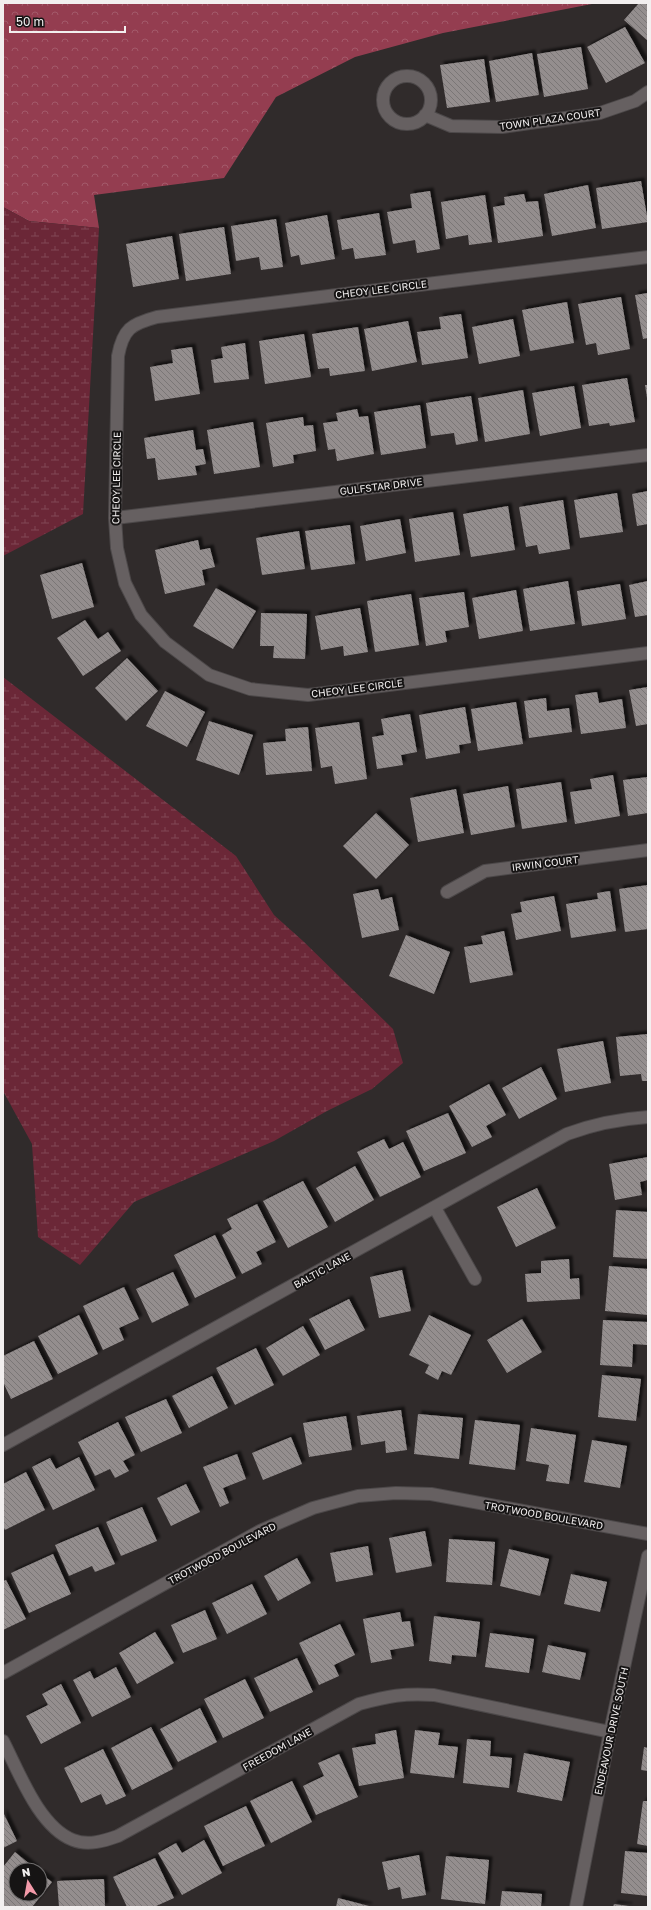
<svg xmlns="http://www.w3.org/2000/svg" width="651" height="1910" font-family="'Golos Text',sans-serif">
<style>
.forest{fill:url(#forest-crowns)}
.wetland{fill:url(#wetland-marsh)}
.building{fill:url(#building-back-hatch);filter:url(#shadow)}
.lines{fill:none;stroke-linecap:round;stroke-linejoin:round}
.minor-casing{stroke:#4c4849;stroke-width:14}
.minor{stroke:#666061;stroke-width:12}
.labels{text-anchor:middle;stroke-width:4;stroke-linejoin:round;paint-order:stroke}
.street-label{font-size:10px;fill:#f2efef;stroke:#161414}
</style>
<defs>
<pattern id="forest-crowns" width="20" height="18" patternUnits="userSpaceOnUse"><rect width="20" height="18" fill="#943d50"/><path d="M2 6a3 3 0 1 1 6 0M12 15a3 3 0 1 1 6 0" fill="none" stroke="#a3596a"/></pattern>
<pattern id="wetland-marsh" width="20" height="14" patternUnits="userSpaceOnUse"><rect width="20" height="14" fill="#6b2737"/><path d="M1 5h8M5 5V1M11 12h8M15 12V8" fill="none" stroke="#814754"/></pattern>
<pattern id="building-back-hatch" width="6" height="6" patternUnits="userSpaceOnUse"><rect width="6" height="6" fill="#948e8e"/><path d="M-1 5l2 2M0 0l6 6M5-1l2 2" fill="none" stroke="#7a7676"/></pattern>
<filter id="shadow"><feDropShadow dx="3.5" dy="-3.5" stdDeviation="1" flood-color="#0009"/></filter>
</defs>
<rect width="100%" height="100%" fill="#302b2b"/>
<path class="forest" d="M 3,3 L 597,3 L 443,33 L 355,57 L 276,97 L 224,178 L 94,195 L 99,228 L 29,221 L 3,207 Z"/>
<path class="wetland" d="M 3,207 L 29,221 L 99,228 L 83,514 L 3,556 Z
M 3,677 L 236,856 L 274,915 L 303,941 L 393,1029 L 403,1063 L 372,1089 L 327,1111 L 274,1141 L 134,1202 L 80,1265 L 38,1237 L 32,1144 L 3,1091 Z"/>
<path class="building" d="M 639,3 L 648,3 L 648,41 L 624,20 Z
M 625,27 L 645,63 L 606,83 L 587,47 Z
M 581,47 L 588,89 L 544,97 L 537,54 Z
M 532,53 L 539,95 L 496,102 L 489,61 Z
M 484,59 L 490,102 L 447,108 L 440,65 Z
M 641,181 L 648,222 L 602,229 L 596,188 Z
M 588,185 L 596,228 L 552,236 L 544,194 Z
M 430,191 L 440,249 L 417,253 L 415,240 L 393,244 L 387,212 L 412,208 L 410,194 Z
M 524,194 L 526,202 L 538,201 L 543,236 L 498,243 L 493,207 L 505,205 L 504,197 Z
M 485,195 L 492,242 L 469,245 L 468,235 L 446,239 L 441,202 Z
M 379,213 L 386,255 L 355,259 L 353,248 L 342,250 L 337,220 Z
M 327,215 L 335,259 L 301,265 L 299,255 L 291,257 L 285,223 Z
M 276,219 L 283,267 L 261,270 L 259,257 L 236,261 L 231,226 Z
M 224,227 L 231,274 L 186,281 L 179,234 Z
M 172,236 L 179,279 L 133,287 L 126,244 Z
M 648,293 L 648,338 L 643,339 L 635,295 Z
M 621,297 L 630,349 L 598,355 L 596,343 L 586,345 L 578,304 Z
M 567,302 L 574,343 L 530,351 L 522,310 Z
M 461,314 L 468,358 L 422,365 L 417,332 L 441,329 L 439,317 Z
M 513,319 L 520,356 L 479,364 L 472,327 Z
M 408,321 L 417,362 L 372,371 L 364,329 Z
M 358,327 L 365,371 L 330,376 L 329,368 L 318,369 L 312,334 Z
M 304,334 L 311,377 L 265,384 L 259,341 Z
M 245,343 L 249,379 L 214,383 L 211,360 L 223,358 L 221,347 Z
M 192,347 L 200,394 L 155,401 L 150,367 L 173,363 L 171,350 Z
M 627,378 L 635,422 L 610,426 L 609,423 L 589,426 L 582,385 Z
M 645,385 L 648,385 L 648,398 L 647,398 Z
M 574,386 L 581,428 L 540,436 L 532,393 Z
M 523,390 L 530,434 L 485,442 L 478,398 Z
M 471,396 L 478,441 L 456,445 L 454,433 L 431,436 L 426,403 Z
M 420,405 L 426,448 L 381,455 L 374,412 Z
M 357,409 L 359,417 L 368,416 L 374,454 L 337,461 L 335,449 L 328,450 L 323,423 L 338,421 L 336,413 Z
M 303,417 L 304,426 L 313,425 L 316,451 L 293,455 L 294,463 L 273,467 L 266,423 Z
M 253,422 L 260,467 L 214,474 L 207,430 Z
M 193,430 L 196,450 L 203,449 L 206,464 L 195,466 L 197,475 L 158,480 L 155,458 L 147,459 L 144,438 Z
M 648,491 L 648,524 L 637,526 L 632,494 Z
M 617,493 L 623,532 L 580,538 L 574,500 Z
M 563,500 L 570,549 L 539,554 L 537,545 L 526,547 L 519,507 Z
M 508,506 L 515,550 L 471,557 L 463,514 Z
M 453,512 L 460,555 L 415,562 L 409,519 Z
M 400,519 L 406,553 L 366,561 L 360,526 Z
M 350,525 L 355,564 L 311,570 L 305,531 Z
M 299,531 L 305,569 L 262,575 L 256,538 Z
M 198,540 L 200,550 L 210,548 L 215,567 L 202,570 L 205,585 L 165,594 L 155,550 Z
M 82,563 L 94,607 L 52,619 L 40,575 Z
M 568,581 L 575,624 L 530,631 L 523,589 Z
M 648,581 L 648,615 L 635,617 L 629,585 Z
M 620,584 L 626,619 L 582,626 L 577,591 Z
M 216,588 L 256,611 L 233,649 L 193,626 Z
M 516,590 L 523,631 L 479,639 L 472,598 Z
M 464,592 L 469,627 L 445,631 L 447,642 L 426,646 L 419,598 Z
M 411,594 L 419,645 L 375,652 L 367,601 Z
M 360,608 L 368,652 L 344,656 L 343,646 L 321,650 L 315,616 Z
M 261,613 L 307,614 L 305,659 L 273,658 L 274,646 L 260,646 Z
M 85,620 L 98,639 L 108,632 L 121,651 L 83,676 L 57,638 Z
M 127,658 L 158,691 L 126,721 L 95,688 Z
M 648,687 L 648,724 L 636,726 L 629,690 Z
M 165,691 L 205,712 L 187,747 L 146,726 Z
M 597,692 L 599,703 L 622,699 L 626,728 L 581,734 L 575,695 Z
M 546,698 L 547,711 L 569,708 L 572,732 L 529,738 L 524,701 Z
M 516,702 L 523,744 L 478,751 L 471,709 Z
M 465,707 L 471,743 L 459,745 L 460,753 L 426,759 L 419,715 Z
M 410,714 L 417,752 L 401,755 L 403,765 L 377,769 L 372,737 L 384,735 L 381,719 Z
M 209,721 L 253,735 L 239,775 L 196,760 Z
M 359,722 L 367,779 L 335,784 L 332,766 L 321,768 L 315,728 Z
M 308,727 L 312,771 L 266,775 L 263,743 L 286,741 L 285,729 Z
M 613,775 L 620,816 L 575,824 L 570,792 L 592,789 L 590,779 Z
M 648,777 L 648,813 L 628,816 L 623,780 Z
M 561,782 L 567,822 L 522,829 L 516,789 Z
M 508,786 L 515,827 L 471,835 L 463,794 Z
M 456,789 L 464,833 L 418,842 L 410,798 Z
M 376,813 L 409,845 L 376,879 L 343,846 Z
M 648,885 L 648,929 L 625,932 L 619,889 Z
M 378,889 L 381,900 L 392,897 L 399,930 L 362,938 L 353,894 Z
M 610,891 L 616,931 L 571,938 L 566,904 L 598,899 L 597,893 Z
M 554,896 L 561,931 L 516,940 L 511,914 L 522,912 L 520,902 Z
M 504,931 L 513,975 L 470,983 L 464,947 L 483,944 L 481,936 Z
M 406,935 L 450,952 L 434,994 L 389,976 Z
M 648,1034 L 648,1081 L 642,1081 L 641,1074 L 620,1076 L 616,1037 Z
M 603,1041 L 611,1083 L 565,1092 L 557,1049 Z
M 541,1067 L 557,1099 L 519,1119 L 502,1088 Z
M 489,1084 L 506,1115 L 486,1126 L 492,1137 L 472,1147 L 449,1106 Z
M 448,1113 L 466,1153 L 424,1171 L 406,1131 Z
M 384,1139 L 389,1149 L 403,1142 L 421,1177 L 380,1197 L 357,1152 Z
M 648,1157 L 648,1180 L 640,1182 L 642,1195 L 615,1200 L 609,1164 Z
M 355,1166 L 374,1200 L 335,1222 L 316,1188 Z
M 303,1181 L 328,1227 L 288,1248 L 263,1201 Z
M 537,1188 L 556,1228 L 516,1247 L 497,1207 Z
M 257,1204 L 276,1242 L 256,1252 L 262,1264 L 242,1274 L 222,1235 L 232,1229 L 227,1219 Z
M 616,1210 L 648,1212 L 648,1259 L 613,1257 Z
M 215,1235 L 236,1278 L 195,1298 L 174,1255 Z
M 569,1259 L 570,1279 L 579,1278 L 580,1299 L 527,1302 L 525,1274 L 541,1273 L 541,1261 Z
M 609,1266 L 648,1269 L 648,1315 L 605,1311 Z
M 402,1270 L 411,1311 L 379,1318 L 370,1277 Z
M 173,1272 L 189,1305 L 152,1323 L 136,1289 Z
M 124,1287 L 139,1319 L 119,1328 L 124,1340 L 103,1350 L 83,1306 Z
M 349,1299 L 365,1330 L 325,1350 L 309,1319 Z
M 79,1315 L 98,1354 L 58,1374 L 38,1336 Z
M 429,1315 L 471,1335 L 451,1375 L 442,1371 L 438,1380 L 425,1373 L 429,1365 L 409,1355 Z
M 522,1319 L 542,1352 L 507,1373 L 487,1340 Z
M 603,1320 L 648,1322 L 647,1345 L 633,1344 L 632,1367 L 600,1365 Z
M 303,1326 L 320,1355 L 283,1376 L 266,1348 Z
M 34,1341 L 53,1379 L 11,1399 L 3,1382 L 3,1356 Z
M 256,1348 L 274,1385 L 235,1405 L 216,1368 Z
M 602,1375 L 641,1379 L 636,1421 L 598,1417 Z
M 212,1376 L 228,1408 L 189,1428 L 172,1396 Z
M 166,1399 L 182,1433 L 141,1452 L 125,1417 Z
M 401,1410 L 407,1450 L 386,1453 L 385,1441 L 361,1445 L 357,1416 Z
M 418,1414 L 463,1418 L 459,1459 L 414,1454 Z
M 346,1416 L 352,1450 L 309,1457 L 303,1423 Z
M 475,1420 L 520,1425 L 515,1470 L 469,1464 Z
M 118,1422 L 135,1455 L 123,1461 L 129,1471 L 115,1478 L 110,1469 L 95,1476 L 78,1442 Z
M 531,1428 L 576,1435 L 569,1484 L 546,1481 L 549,1465 L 526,1461 Z
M 291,1437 L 302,1464 L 263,1480 L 252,1453 Z
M 592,1440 L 627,1446 L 620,1488 L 584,1482 Z
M 237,1454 L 246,1479 L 223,1488 L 229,1503 L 220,1507 L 203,1467 Z
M 79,1457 L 95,1490 L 53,1510 L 32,1467 L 50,1458 L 56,1469 Z
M 26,1472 L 45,1510 L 5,1530 L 3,1527 L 3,1484 Z
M 186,1484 L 200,1512 L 171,1526 L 157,1498 Z
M 142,1507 L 157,1541 L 121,1556 L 106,1522 Z
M 98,1527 L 115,1564 L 95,1572 L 92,1566 L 69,1576 L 55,1545 Z
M 425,1531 L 432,1566 L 396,1573 L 389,1538 Z
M 449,1539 L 495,1542 L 492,1585 L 446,1582 Z
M 368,1546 L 373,1575 L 336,1582 L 330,1553 Z
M 509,1549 L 549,1559 L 540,1596 L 500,1586 Z
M 53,1554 L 71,1594 L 29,1613 L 11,1573 Z
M 297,1558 L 311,1583 L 278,1601 L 264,1576 Z
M 571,1574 L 607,1582 L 600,1612 L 564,1604 Z
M 6,1580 L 26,1619 L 3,1630 L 3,1581 Z
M 252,1584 L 267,1614 L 227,1634 L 212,1603 Z
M 205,1610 L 217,1639 L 183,1653 L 171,1625 Z
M 400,1612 L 402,1622 L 410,1621 L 414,1646 L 390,1650 L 392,1659 L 371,1663 L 363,1619 Z
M 434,1616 L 480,1622 L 476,1657 L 452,1655 L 451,1664 L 429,1661 Z
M 340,1624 L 355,1655 L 334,1665 L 339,1676 L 319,1685 L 299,1643 Z
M 155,1632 L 174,1663 L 137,1684 L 119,1653 Z
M 490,1633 L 534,1639 L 529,1673 L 485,1667 Z
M 548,1645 L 586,1653 L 580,1680 L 542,1672 Z
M 297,1658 L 313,1692 L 270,1712 L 254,1678 Z
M 116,1667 L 131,1697 L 92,1717 L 73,1680 L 90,1671 L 94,1679 Z
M 245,1679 L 264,1718 L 223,1738 L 204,1699 Z
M 61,1684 L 81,1723 L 41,1744 L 26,1716 L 48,1705 L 42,1694 Z
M 200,1708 L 217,1742 L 178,1762 L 160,1729 Z
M 151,1727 L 173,1769 L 132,1790 L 111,1748 Z
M 396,1730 L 404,1778 L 359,1786 L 352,1748 L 376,1744 L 375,1734 Z
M 415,1730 L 440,1733 L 438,1745 L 458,1747 L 454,1778 L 410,1773 Z
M 467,1739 L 491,1741 L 490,1756 L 512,1758 L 509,1788 L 463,1783 Z
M 644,1747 L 648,1748 L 648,1771 L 641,1770 Z
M 103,1749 L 126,1796 L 106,1805 L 101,1794 L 81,1803 L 64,1768 Z
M 524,1753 L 570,1762 L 562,1801 L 517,1792 Z
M 339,1754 L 358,1797 L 316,1815 L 303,1786 L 324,1776 L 318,1763 Z
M 292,1781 L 312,1822 L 271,1843 L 250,1801 Z
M 643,1801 L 648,1801 L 648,1846 L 637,1844 Z
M 246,1806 L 265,1846 L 223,1866 L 204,1826 Z
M 3,1812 L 17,1841 L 3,1848 Z
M 204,1840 L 222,1873 L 182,1895 L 158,1853 L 176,1843 L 182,1853 Z
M 625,1851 L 648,1853 L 648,1896 L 621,1893 Z
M 15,1852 L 37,1870 L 16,1870 L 16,1894 L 40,1894 L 40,1873 L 52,1882 L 32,1907 L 5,1906 L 3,1907 L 3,1867 Z
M 419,1855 L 426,1895 L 402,1899 L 400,1887 L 388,1890 L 382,1862 Z
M 446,1856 L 489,1860 L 485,1904 L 441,1899 Z
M 155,1858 L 174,1898 L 154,1907 L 127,1907 L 113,1877 Z
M 104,1879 L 105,1907 L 59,1907 L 57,1881 Z
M 502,1891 L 542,1894 L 541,1907 L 500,1907 Z
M 338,1898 L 369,1906 L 369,1907 L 336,1907 Z
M 614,1904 L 629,1906 L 629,1907 L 613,1907 Z"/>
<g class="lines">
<defs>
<path id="minor" d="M383 100a24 24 0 1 1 48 0a24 24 0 1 1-48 0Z
M 425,115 L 451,126 L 502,127 L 600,113 L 635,101 L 648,92
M 648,257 L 157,317 C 131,324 123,329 118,356 L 115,518 L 117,548 L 125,583 L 141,615 L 165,642 L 209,675 L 250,689 L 308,695 L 648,653
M 115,518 L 648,455
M 447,892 L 485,871 L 648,850
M 435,1208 L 475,1279
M 3,1445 L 567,1134 C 594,1124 619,1119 648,1117
M 3,1673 L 260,1531 L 313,1508 L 358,1496 L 396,1493 L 431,1494 L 648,1534
M 3,1741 C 19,1772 39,1827 73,1840 C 88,1846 104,1841 118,1836 L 359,1704 C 388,1696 404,1693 434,1695 L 610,1732
M 576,1907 L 610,1732 L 648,1556"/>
</defs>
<use href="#minor" class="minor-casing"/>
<use href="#minor" class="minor"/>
</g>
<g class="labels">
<g class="street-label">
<text transform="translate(550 119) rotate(-8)" y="4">TOWN PLAZA COURT</text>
<text transform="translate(381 289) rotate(-7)" y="4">CHEOY LEE CIRCLE</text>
<text transform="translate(116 478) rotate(-89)" y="4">CHEOY LEE CIRCLE</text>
<text transform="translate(381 486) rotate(-7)" y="4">GULFSTAR DRIVE</text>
<text transform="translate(357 688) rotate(-7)" y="4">CHEOY LEE CIRCLE</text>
<text transform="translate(545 863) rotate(-7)" y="4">IRWIN COURT</text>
<text transform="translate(322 1270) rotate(-29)" y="4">BALTIC LANE</text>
<text transform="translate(544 1515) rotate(10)" y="4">TROTWOOD BOULEVARD</text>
<text transform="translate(222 1553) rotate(-28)" y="4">TROTWOOD BOULEVARD</text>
<text transform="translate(611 1731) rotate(-78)" y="4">ENDEAVOUR DRIVE SOUTH</text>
<text transform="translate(277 1749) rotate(-29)" y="4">FREEDOM LANE</text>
</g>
</g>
<rect width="651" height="1910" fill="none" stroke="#f2efef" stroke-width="8"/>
<g transform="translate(28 1882) rotate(349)"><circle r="19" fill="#161414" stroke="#6e6c6c"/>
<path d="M0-3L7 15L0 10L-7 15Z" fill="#f39aa9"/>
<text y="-6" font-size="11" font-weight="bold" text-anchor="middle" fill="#f2efef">N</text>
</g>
<path d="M10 26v6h115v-6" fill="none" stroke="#f2efef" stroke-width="2"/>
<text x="16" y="26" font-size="12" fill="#f2efef" stroke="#161414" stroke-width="3" paint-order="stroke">50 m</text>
</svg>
